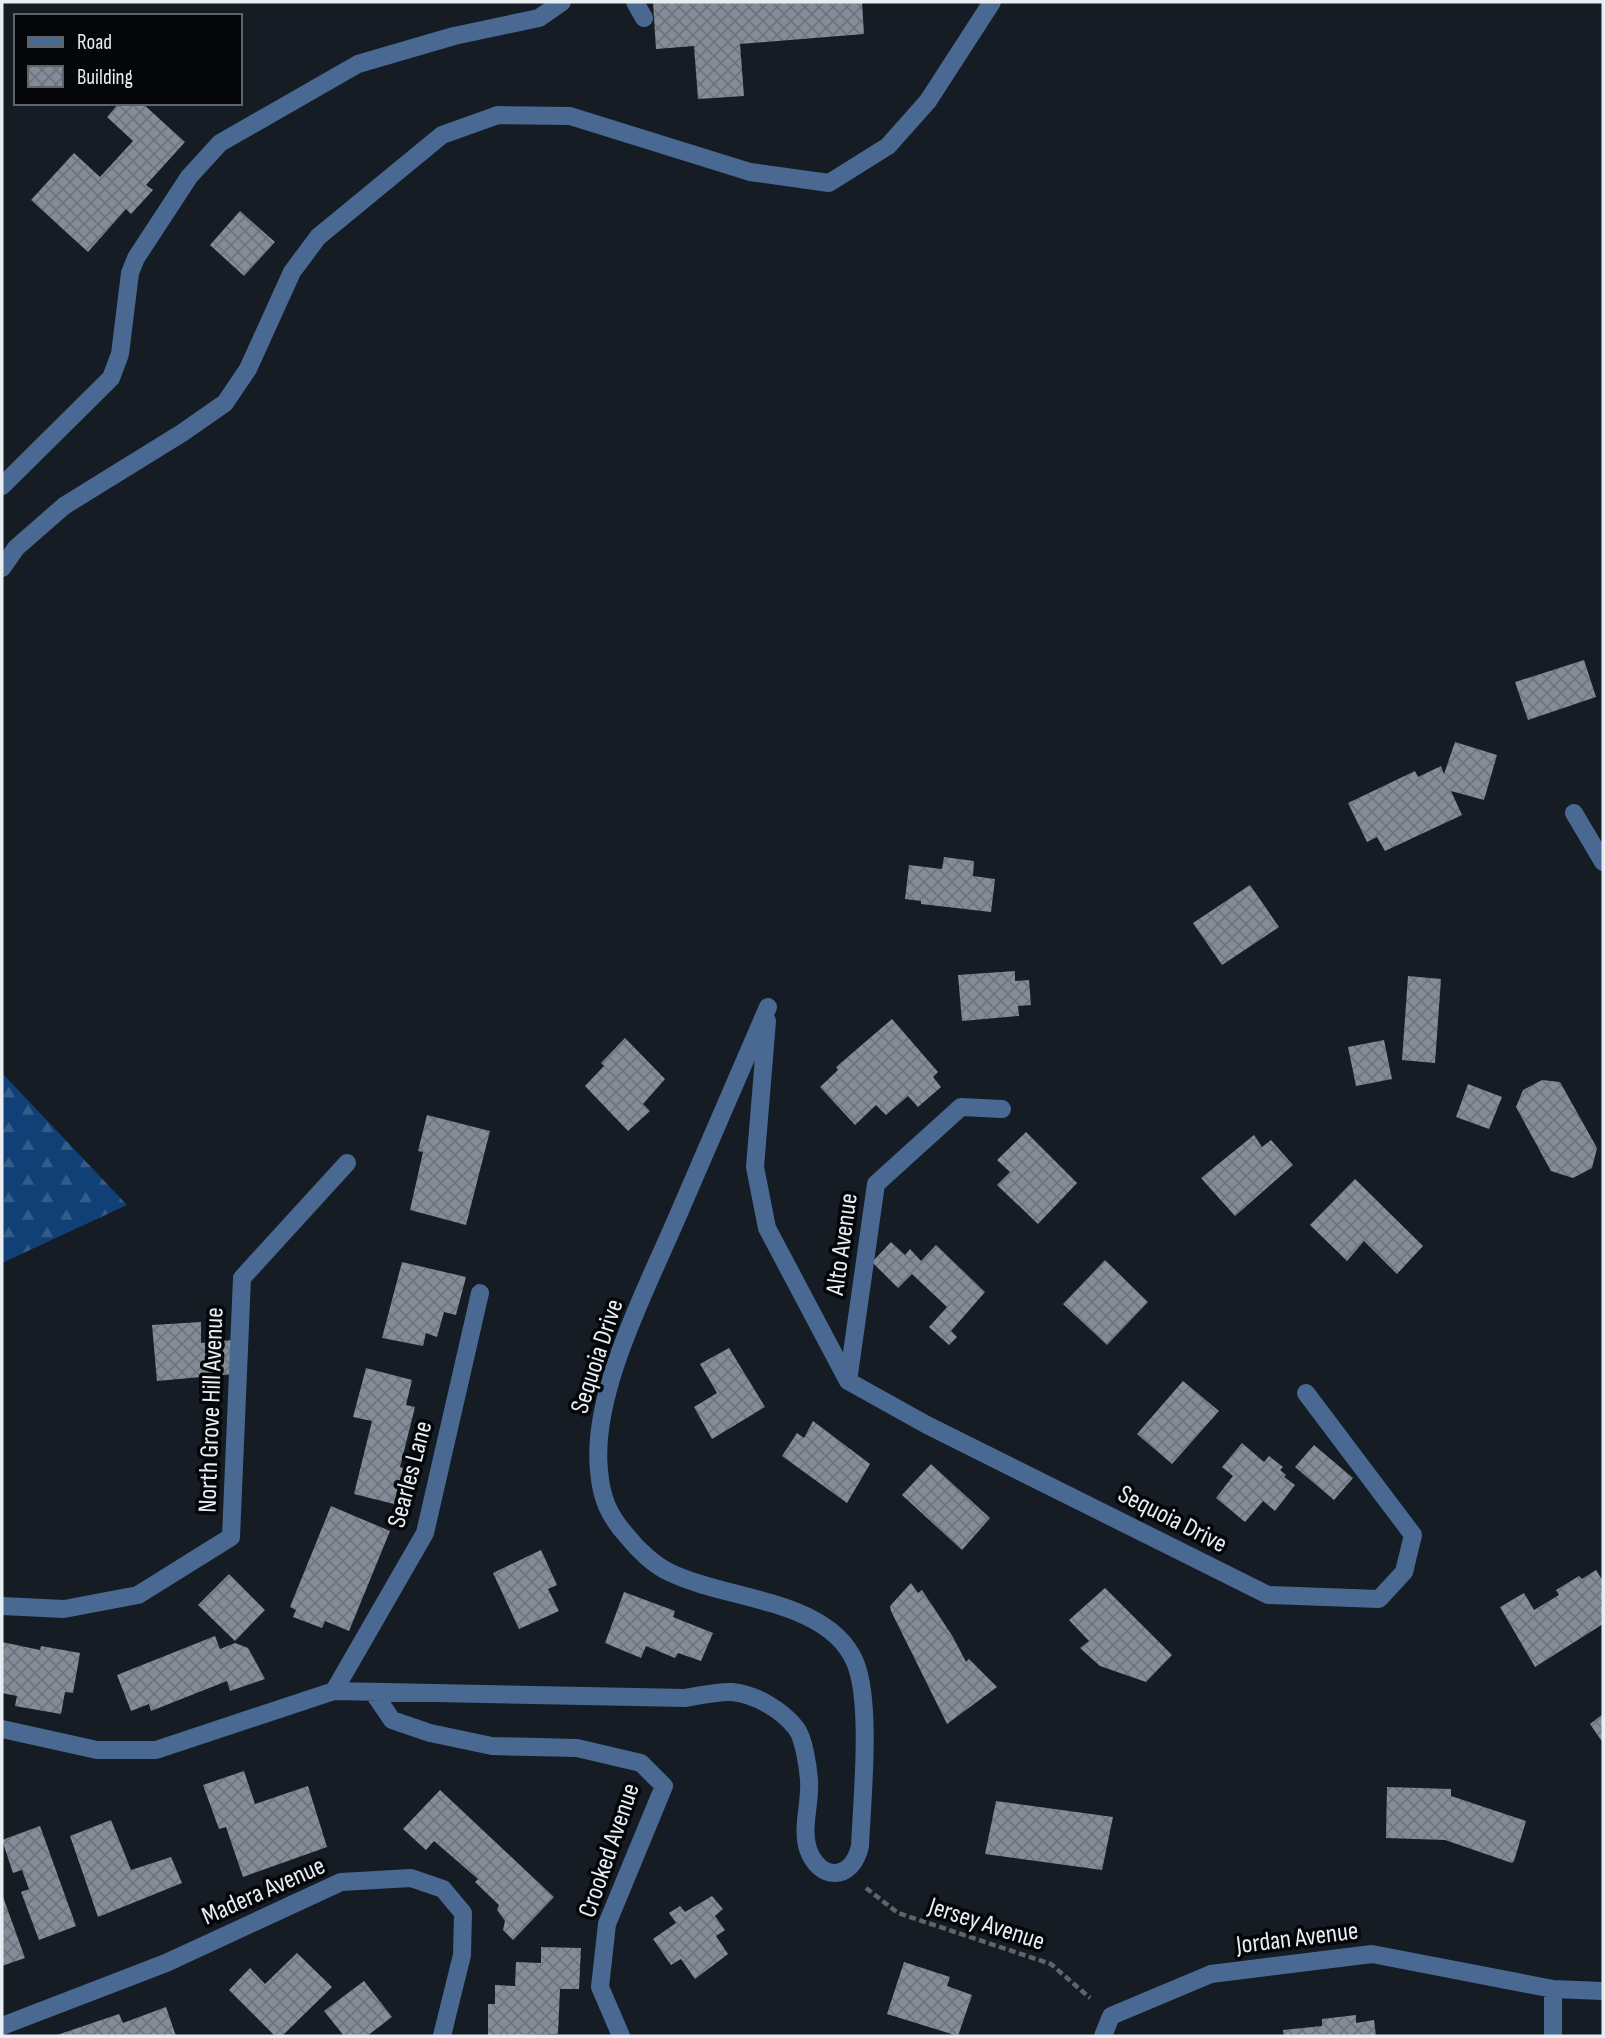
<svg xmlns="http://www.w3.org/2000/svg" width="1605" height="2038" font-family="'Sofia Sans Condensed',sans-serif">
<style>
.forest{fill:url(#forest-firs)}
.building{fill:url(#building-cross-hatch)}
.lines{fill:none;stroke-linecap:round;stroke-linejoin:round}
.path{stroke:#5d646b;stroke-width:4.5;stroke-dasharray:7 3.5;stroke-linecap:butt}
.minor{stroke:#496993;stroke-width:18}
.labels{text-anchor:middle;stroke-width:7;stroke-linejoin:round;paint-order:stroke}
.street-label{font-size:26px;fill:#e9eef3;stroke:#040609}
</style>
<defs>
<pattern id="forest-firs" width="22" height="20" patternUnits="userSpaceOnUse" patternTransform="scale(1.75)"><rect width="22" height="20" fill="#104076"/><path d="M5 1l3.5 6h-7zM16 11l3.5 6h-7z" fill="#335c8a"/></pattern>
<pattern id="building-cross-hatch" width="8" height="8" patternUnits="userSpaceOnUse" patternTransform="scale(1.75)"><rect width="8" height="8" fill="#848c97"/><path d="M0 0l8 8M0 8l8-8" fill="none" stroke="#6e747c"/></pattern>
</defs>
<rect width="100%" height="100%" fill="#151c24"/>
<path class="forest" d="M 2,1073 L 127,1205 L 2,1263 Z"/>
<path class="building" d="M 675,2 L 862,2 L 864,34 L 740,44 L 744,96 L 698,99 L 694,46 L 656,49 L 653,3 Z
M 119,103 L 142,103 L 185,142 L 146,185 L 153,190 L 131,214 L 126,209 L 88,252 L 31,200 L 74,153 L 100,177 L 133,141 L 107,117 Z
M 240,211 L 275,242 L 244,276 L 210,245 Z
M 1584,660 L 1596,697 L 1528,720 L 1515,682 Z
M 1455,742 L 1497,755 L 1484,800 L 1451,791 L 1462,815 L 1385,851 L 1377,837 L 1367,842 L 1348,803 L 1415,771 L 1418,777 L 1441,766 L 1444,774 Z
M 944,857 L 974,861 L 973,876 L 995,879 L 991,912 L 921,904 L 921,901 L 905,899 L 909,865 L 942,869 Z
M 1250,885 L 1279,927 L 1222,965 L 1193,923 Z
M 1015,971 L 1015,981 L 1029,980 L 1031,1005 L 1018,1006 L 1019,1016 L 962,1021 L 958,975 Z
M 1408,976 L 1441,979 L 1435,1063 L 1402,1060 Z
M 892,1019 L 938,1072 L 933,1077 L 941,1087 L 918,1107 L 908,1096 L 886,1115 L 876,1105 L 855,1125 L 820,1087 L 838,1070 L 836,1067 Z
M 625,1038 L 665,1079 L 643,1104 L 650,1111 L 628,1131 L 585,1086 L 604,1066 L 601,1063 Z
M 1384,1040 L 1392,1079 L 1356,1086 L 1348,1047 Z
M 1542,1080 L 1560,1082 L 1597,1148 L 1592,1168 L 1573,1178 L 1551,1171 L 1516,1107 L 1523,1090 Z
M 1468,1084 L 1502,1097 L 1489,1129 L 1456,1117 Z
M 427,1115 L 490,1131 L 466,1225 L 410,1210 L 423,1152 L 418,1151 Z
M 1026,1132 L 1077,1183 L 1038,1224 L 997,1185 L 1010,1172 L 997,1160 Z
M 1254,1135 L 1262,1147 L 1271,1140 L 1293,1165 L 1235,1216 L 1201,1178 Z
M 1355,1179 L 1423,1246 L 1397,1274 L 1364,1241 L 1347,1261 L 1310,1225 Z
M 891,1242 L 905,1255 L 910,1249 L 921,1261 L 936,1245 L 985,1292 L 951,1331 L 957,1337 L 949,1345 L 929,1327 L 947,1307 L 912,1274 L 898,1288 L 872,1262 Z
M 1105,1260 L 1148,1302 L 1107,1345 L 1063,1304 Z
M 402,1262 L 466,1277 L 456,1315 L 444,1312 L 437,1337 L 426,1333 L 423,1346 L 382,1338 Z
M 201,1322 L 201,1343 L 232,1340 L 234,1374 L 157,1381 L 152,1325 Z
M 729,1348 L 765,1407 L 712,1439 L 694,1407 L 717,1393 L 700,1364 Z
M 366,1368 L 412,1380 L 406,1405 L 415,1407 L 400,1467 L 403,1468 L 394,1504 L 354,1494 L 372,1421 L 353,1417 Z
M 1183,1381 L 1219,1411 L 1172,1464 L 1137,1434 Z
M 813,1421 L 870,1464 L 847,1503 L 782,1456 L 797,1433 L 804,1438 Z
M 1242,1443 L 1264,1462 L 1269,1456 L 1283,1467 L 1280,1470 L 1286,1475 L 1284,1477 L 1295,1485 L 1275,1511 L 1263,1501 L 1245,1522 L 1216,1498 L 1233,1476 L 1222,1467 Z
M 1314,1445 L 1353,1478 L 1334,1500 L 1295,1467 Z
M 931,1464 L 990,1518 L 962,1550 L 902,1495 Z
M 331,1506 L 390,1531 L 349,1631 L 325,1621 L 322,1628 L 293,1617 L 296,1610 L 290,1607 Z
M 541,1550 L 557,1585 L 548,1589 L 559,1611 L 519,1629 L 493,1573 Z
M 1596,1570 L 1603,1581 L 1603,1624 L 1535,1667 L 1500,1607 L 1524,1593 L 1534,1610 L 1559,1595 L 1556,1590 L 1579,1576 L 1582,1579 Z
M 229,1574 L 265,1610 L 235,1641 L 198,1605 Z
M 911,1583 L 918,1593 L 922,1590 L 953,1637 L 966,1662 L 969,1659 L 997,1687 L 947,1724 L 891,1611 L 890,1606 Z
M 1105,1588 L 1172,1655 L 1146,1682 L 1100,1666 L 1080,1648 L 1089,1641 L 1069,1620 Z
M 624,1592 L 675,1611 L 673,1617 L 713,1633 L 701,1661 L 678,1653 L 675,1658 L 646,1646 L 641,1658 L 605,1643 Z
M 215,1636 L 220,1649 L 235,1643 L 248,1648 L 265,1679 L 230,1691 L 227,1681 L 151,1711 L 149,1704 L 131,1711 L 117,1675 Z
M 2,1642 L 40,1650 L 41,1646 L 80,1653 L 73,1693 L 65,1692 L 61,1714 L 15,1706 L 17,1696 L 2,1693 Z
M 1603,1714 L 1603,1743 L 1590,1724 Z
M 244,1771 L 255,1804 L 308,1786 L 327,1847 L 243,1877 L 226,1827 L 219,1829 L 203,1785 Z
M 1387,1787 L 1451,1789 L 1451,1796 L 1526,1821 L 1514,1861 L 1512,1863 L 1445,1840 L 1386,1838 Z
M 440,1790 L 554,1897 L 513,1940 L 503,1930 L 505,1921 L 497,1910 L 499,1905 L 475,1882 L 478,1879 L 434,1841 L 426,1850 L 403,1829 Z
M 996,1801 L 1113,1817 L 1102,1870 L 985,1854 Z
M 111,1820 L 131,1870 L 171,1857 L 182,1883 L 98,1917 L 70,1836 Z
M 40,1826 L 76,1926 L 39,1940 L 21,1892 L 29,1889 L 22,1870 L 13,1873 L 2,1840 Z
M 2,1894 L 25,1958 L 2,1966 Z
M 712,1896 L 723,1909 L 715,1916 L 725,1930 L 716,1936 L 728,1954 L 695,1979 L 681,1959 L 671,1965 L 653,1939 L 676,1923 L 669,1913 L 680,1906 L 685,1912 Z
M 541,1947 L 581,1948 L 579,1989 L 560,1989 L 558,2034 L 488,2036 L 488,2004 L 495,2004 L 495,1985 L 515,1986 L 516,1962 L 541,1963 Z
M 297,1953 L 332,1987 L 282,2036 L 275,2036 L 229,1990 L 250,1968 L 265,1984 Z
M 904,1962 L 950,1977 L 947,1986 L 972,1995 L 958,2036 L 887,2014 Z
M 364,1981 L 392,2017 L 367,2036 L 344,2036 L 324,2011 Z
M 166,2007 L 176,2036 L 54,2036 L 119,2014 L 123,2023 Z
M 1356,2015 L 1356,2023 L 1374,2020 L 1376,2036 L 1284,2036 L 1283,2030 L 1322,2026 L 1322,2019 Z"/>
<g class="lines">
<path class="path" d="M 866,1888 L 898,1913 L 1051,1964 L 1090,1998"/>
<path class="minor" d="M 635,2 L 644,18
M 2,486 L 111,378 L 120,354 L 130,273 L 136,258 L 189,177 L 220,143 L 358,64 L 454,36 L 539,18 L 562,2
M 2,568 L 16,548 L 64,506 L 182,433 L 225,403 L 248,369 L 292,272 L 318,237 L 442,135 L 498,115 L 570,116 L 750,172 L 829,183 L 888,146 L 928,101 L 992,2
M 1574,813 L 1603,862
M 767,1021 L 755,1167 L 767,1228 L 848,1381 L 927,1425 L 1268,1595 L 1379,1599 L 1404,1572 L 1413,1535 L 1306,1393
M 848,1381 L 876,1184 L 961,1107 L 1002,1109
M 2,1606 L 64,1609 L 138,1595 L 231,1537 L 242,1278 L 347,1163
M 334,1691 L 425,1533 L 480,1293
M 373,1692 L 392,1720 L 430,1733 L 492,1746 L 577,1748 L 641,1763 L 664,1786 L 607,1924 L 600,1987 L 621,2036
M 2,1729 L 97,1750 L 156,1750 L 334,1691 L 685,1698 C 699,1696 718,1691 732,1692 C 755,1694 782,1710 796,1728 C 804,1738 808,1767 809,1780 C 811,1802 801,1827 808,1849 C 819,1881 852,1882 860,1846 C 862,1800 872,1702 855,1662 C 828,1599 727,1600 671,1573 C 655,1566 638,1550 627,1536 C 609,1516 601,1498 599,1470 C 591,1394 646,1290 676,1220 C 706,1149 737,1078 768,1007
M 1553,1989 L 1553,2036
M 2,2026 L 166,1963 L 341,1882 L 411,1878 L 443,1889 L 463,1913 L 462,1955 L 442,2036
M 1103,2036 L 1111,2016 L 1211,1974 L 1372,1954 L 1553,1989 L 1603,1991"/>
</g>
<g class="labels">
<g class="street-label">
<text transform="translate(841 1244) rotate(-82)" y="9">Alto Avenue</text>
<text transform="translate(596 1356) rotate(-72)" y="9">Sequoia Drive</text>
<text transform="translate(210 1410) rotate(-88)" y="9">North Grove Hill Avenue</text>
<text transform="translate(409 1474) rotate(-75)" y="9">Searles Lane</text>
<text transform="translate(1173 1518) rotate(27)" y="9">Sequoia Drive</text>
<text transform="translate(608 1850) rotate(-71)" y="9">Crooked Avenue</text>
<text transform="translate(263 1890) rotate(-24)" y="9">Madera Avenue</text>
<text transform="translate(987 1923) rotate(18)" y="9">Jersey Avenue</text>
<text transform="translate(1297 1937) rotate(-7)" y="9">Jordan Avenue</text>
</g>
</g>
<rect width="1605" height="2038" fill="none" stroke="#e9eef3" stroke-width="7"/>
<rect x="14" y="14" width="228" height="91" fill="#040609" stroke="#606367" stroke-width="2"/>
<rect x="28" y="37" width="35" height="10" fill="#496993" stroke="#606367" stroke-width="2"/>
<text x="77" y="49" font-size="21" fill="#e9eef3">Road</text>
<rect x="28" y="66" width="35" height="21" fill="url(#building-cross-hatch)" stroke="#606367" stroke-width="2"/>
<text x="77" y="84" font-size="21" fill="#e9eef3">Building</text>
</svg>
